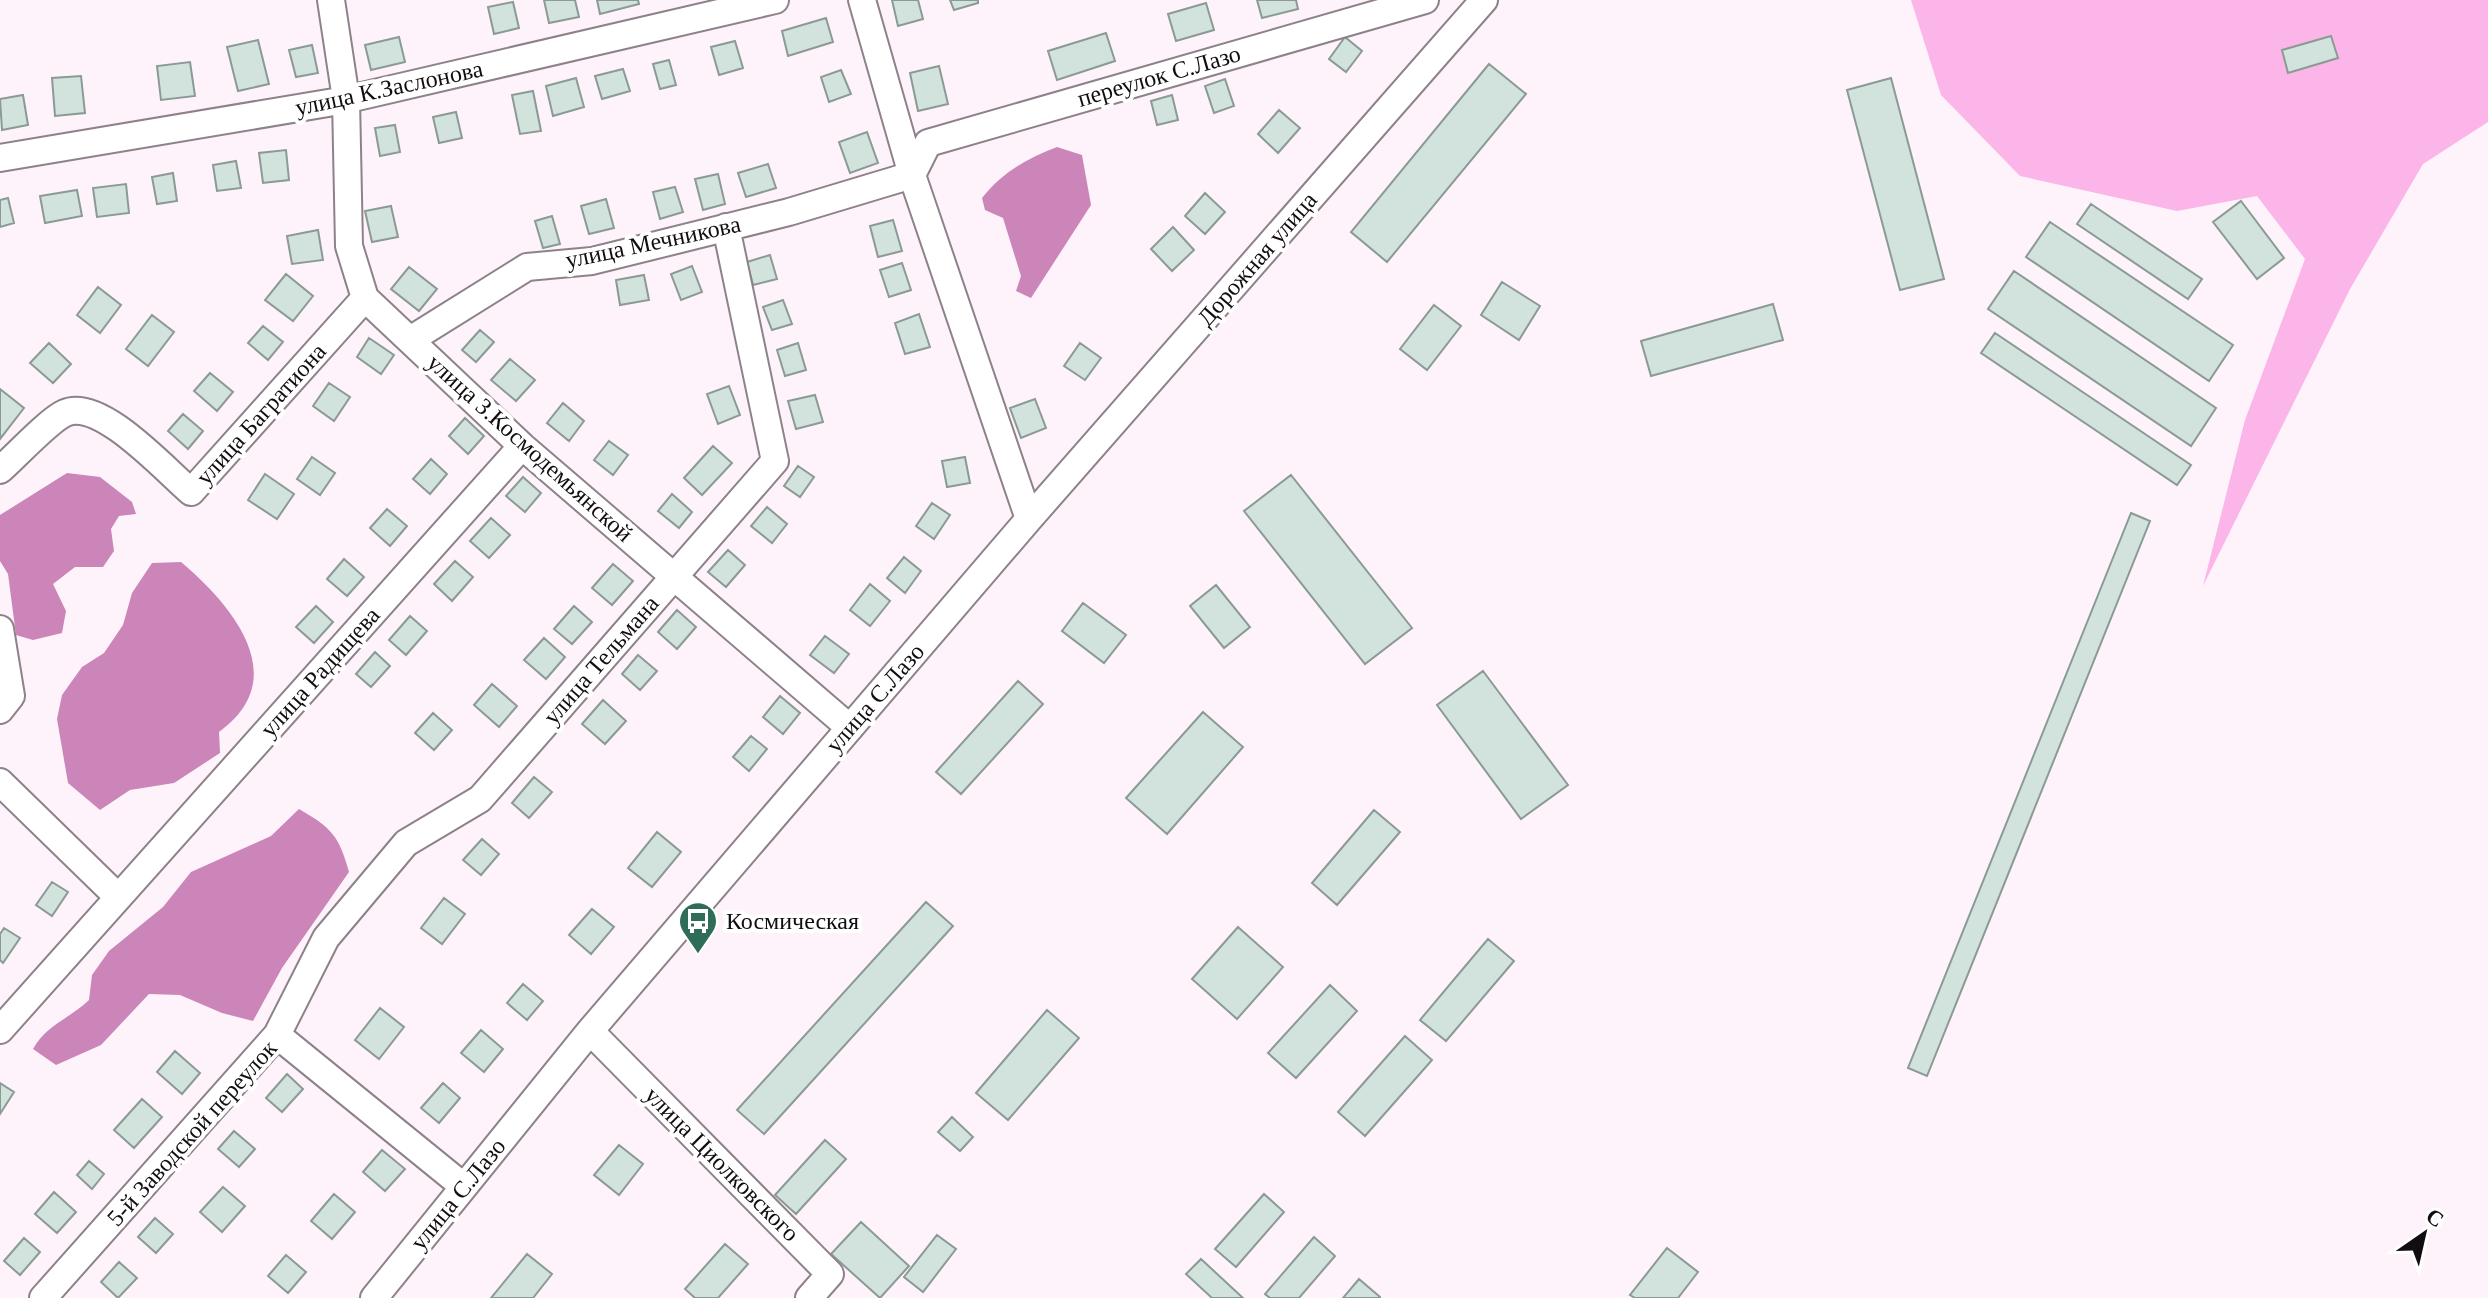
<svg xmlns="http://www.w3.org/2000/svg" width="2488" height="1298" font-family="'Times New Roman',serif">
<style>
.green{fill:#fbb5e8}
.water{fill:#cb85b9}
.building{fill:#d2e2dc;stroke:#8b9a94;stroke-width:2}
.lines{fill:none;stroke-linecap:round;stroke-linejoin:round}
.minor-casing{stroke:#8e828a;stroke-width:30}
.minor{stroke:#fff;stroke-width:26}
.labels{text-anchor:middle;stroke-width:8;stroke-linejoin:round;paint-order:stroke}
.street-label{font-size:24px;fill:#110d10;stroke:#fff}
.poi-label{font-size:24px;fill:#110d10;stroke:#fff;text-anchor:start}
</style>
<rect width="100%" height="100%" fill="#fef3fa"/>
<path class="green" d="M 1911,0 L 2488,0 L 2488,122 L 2423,164 L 2350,289 L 2203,586 L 2245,420 L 2305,259 L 2257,196 L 2177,211 L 2020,176 L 1941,95 Z"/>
<path class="water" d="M 1057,147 L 1082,155 L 1091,205 L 1031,298 L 1016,291 L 1021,276 L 1003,218 L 985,210 L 982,198 C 1003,172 1026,159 1057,147 Z
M 67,473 L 100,477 L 132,502 L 136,514 L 119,516 L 111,529 L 114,551 L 103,567 L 75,567 L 53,584 L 66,611 L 62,633 L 33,640 L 16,635 L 8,574 L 0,561 L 0,515 Z
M 181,562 C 232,605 294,678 219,732 L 220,753 L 174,783 L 130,790 L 100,810 L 68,783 L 57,719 L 62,695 L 82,667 L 104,653 L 123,625 L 132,593 L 152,563 Z
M 299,809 C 332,828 339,836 349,872 L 282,968 L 253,1021 L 222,1013 L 180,995 L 149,994 L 101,1045 L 56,1065 L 33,1049 C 46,1025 69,1019 89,1000 L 92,975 L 109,951 L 163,907 L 191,872 L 271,836 Z"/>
<path class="building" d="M 544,0 L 575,0 L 579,17 L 549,23 Z
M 597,0 L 638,0 L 639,4 L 600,14 Z
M 892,0 L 918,0 L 923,19 L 898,26 Z
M 950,0 L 978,0 L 978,3 L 954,10 Z
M 1257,0 L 1296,0 L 1298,9 L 1262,18 Z
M 513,2 L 519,28 L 494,34 L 488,7 Z
M 1206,3 L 1214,30 L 1176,41 L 1168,14 Z
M 826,18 L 833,42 L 788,56 L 782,31 Z
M 1106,33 L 1115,61 L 1057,80 L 1048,51 Z
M 2331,36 L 2338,58 L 2288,73 L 2282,50 Z
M 399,37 L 405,62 L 371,70 L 365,45 Z
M 1345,37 L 1362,51 L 1346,72 L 1329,59 Z
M 258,40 L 269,84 L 238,91 L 227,47 Z
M 735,41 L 743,68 L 719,75 L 711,47 Z
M 312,45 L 318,73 L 296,77 L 289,50 Z
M 669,60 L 676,85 L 660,89 L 653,64 Z
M 190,62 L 195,96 L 161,100 L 157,66 Z
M 1489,64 L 1526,94 L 1387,262 L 1351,232 Z
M 939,66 L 948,104 L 918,111 L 910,73 Z
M 623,69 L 630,91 L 602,99 L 595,76 Z
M 841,70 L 851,94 L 829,102 L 821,77 Z
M 81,76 L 85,113 L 55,116 L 52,78 Z
M 576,78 L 584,107 L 553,116 L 546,86 Z
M 1891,78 L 1944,279 L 1900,290 L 1847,90 Z
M 1225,79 L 1234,106 L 1214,113 L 1205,86 Z
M 533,91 L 541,131 L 520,134 L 512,95 Z
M 23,95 L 28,125 L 2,130 L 0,99 Z
M 1172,95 L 1178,120 L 1157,125 L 1151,101 Z
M 1279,110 L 1300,128 L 1278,153 L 1258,134 Z
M 456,112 L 462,138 L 439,143 L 433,117 Z
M 395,125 L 400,152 L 380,156 L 375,128 Z
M 867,132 L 878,163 L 850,173 L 839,142 Z
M 286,150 L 289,180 L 263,183 L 259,153 Z
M 236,161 L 241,188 L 217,191 L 213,165 Z
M 768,164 L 776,188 L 746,197 L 738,173 Z
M 173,173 L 177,201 L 157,204 L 152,177 Z
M 718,174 L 725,204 L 703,210 L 695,179 Z
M 126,184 L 129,213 L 97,217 L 93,188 Z
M 675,187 L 683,212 L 660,219 L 653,192 Z
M 77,190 L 82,216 L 45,223 L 40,196 Z
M 1205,193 L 1225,212 L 1205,234 L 1185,216 Z
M 8,198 L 14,223 L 0,227 L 0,200 Z
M 606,199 L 614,228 L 589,234 L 581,206 Z
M 2241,201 L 2284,258 L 2257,279 L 2213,222 Z
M 2091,204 L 2202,279 L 2188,299 L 2077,224 Z
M 391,206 L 398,237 L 372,242 L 365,211 Z
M 552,216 L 560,244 L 543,248 L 535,221 Z
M 893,220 L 902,251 L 878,257 L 870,226 Z
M 2050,222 L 2233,345 L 2209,381 L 2026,257 Z
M 1173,227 L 1194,250 L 1172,271 L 1151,249 Z
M 318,230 L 323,260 L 292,264 L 287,236 Z
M 770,255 L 777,279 L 753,285 L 747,262 Z
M 902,263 L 911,290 L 889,297 L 880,270 Z
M 692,266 L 702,292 L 681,300 L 671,274 Z
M 409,267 L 437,289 L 419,311 L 391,289 Z
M 2014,271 L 2216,408 L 2191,446 L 1988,309 Z
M 286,274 L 313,296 L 293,321 L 265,300 Z
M 644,275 L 649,300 L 620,305 L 616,280 Z
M 1502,282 L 1540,306 L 1519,340 L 1481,315 Z
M 98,287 L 121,305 L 100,333 L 77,315 Z
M 783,300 L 792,324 L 772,330 L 763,307 Z
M 1773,304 L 1783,340 L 1651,376 L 1641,341 Z
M 1434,305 L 1461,326 L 1427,370 L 1400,349 Z
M 919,314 L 930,347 L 905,354 L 895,323 Z
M 152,315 L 174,332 L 148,366 L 126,349 Z
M 263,326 L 283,342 L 268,360 L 248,343 Z
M 480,330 L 494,342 L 476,362 L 462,350 Z
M 1995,333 L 2191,465 L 2177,485 L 1981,353 Z
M 369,338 L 394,355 L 381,374 L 357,357 Z
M 49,343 L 71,364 L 53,383 L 30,363 Z
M 798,343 L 806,370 L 785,376 L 777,350 Z
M 1080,343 L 1101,358 L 1085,380 L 1064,366 Z
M 510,359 L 535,380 L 516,401 L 491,380 Z
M 210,373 L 233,392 L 217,411 L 194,391 Z
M 329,383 L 350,397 L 334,421 L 313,406 Z
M 729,386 L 740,415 L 718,424 L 707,394 Z
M 0,389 L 24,408 L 0,439 Z
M 815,395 L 823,422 L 796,429 L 788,401 Z
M 1035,399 L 1046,428 L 1021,438 L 1010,408 Z
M 563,403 L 584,421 L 569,441 L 547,423 Z
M 183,414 L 203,431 L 188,449 L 168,431 Z
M 465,418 L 484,436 L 468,454 L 449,436 Z
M 609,441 L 628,455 L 613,475 L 594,460 Z
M 713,446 L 732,463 L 702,495 L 684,478 Z
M 312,457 L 335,473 L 320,495 L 297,479 Z
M 965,457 L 970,483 L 947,487 L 942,461 Z
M 431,459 L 447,474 L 430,494 L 413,479 Z
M 798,466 L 814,477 L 800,497 L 784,486 Z
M 265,474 L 294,494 L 277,519 L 248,500 Z
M 1291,475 L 1412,628 L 1365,664 L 1244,511 Z
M 523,477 L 541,493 L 525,512 L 506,496 Z
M 672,494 L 692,512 L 679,528 L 658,511 Z
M 932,503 L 950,515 L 934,539 L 916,526 Z
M 767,507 L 787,524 L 772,543 L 751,526 Z
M 387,509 L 407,526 L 390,546 L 370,528 Z
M 2131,513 L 2150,521 L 1927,1076 L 1908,1068 Z
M 491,518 L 510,535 L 489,558 L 470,541 Z
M 728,550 L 745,565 L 726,587 L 708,572 Z
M 904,557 L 921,571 L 905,593 L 887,578 Z
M 344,559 L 364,577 L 347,596 L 327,579 Z
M 455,561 L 473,577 L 452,601 L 434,584 Z
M 613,564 L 633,581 L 612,605 L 592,588 Z
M 870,584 L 890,601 L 870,626 L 850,610 Z
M 1216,585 L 1250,627 L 1224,648 L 1190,606 Z
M 1083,603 L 1126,635 L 1104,663 L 1062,631 Z
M 316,606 L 333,622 L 314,643 L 296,627 Z
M 574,606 L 592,622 L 572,644 L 554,629 Z
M 677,610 L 696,627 L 677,649 L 658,632 Z
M 410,616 L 427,631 L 406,655 L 389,640 Z
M 825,636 L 849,654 L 834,673 L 810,655 Z
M 544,638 L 565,657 L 546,679 L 524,660 Z
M 375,652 L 390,666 L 371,687 L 356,674 Z
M 638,655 L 657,671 L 640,690 L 622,674 Z
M 1483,671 L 1568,785 L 1521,819 L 1437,705 Z
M 1018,681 L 1043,704 L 961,794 L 936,772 Z
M 492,684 L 517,706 L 499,727 L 474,705 Z
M 780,696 L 800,713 L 783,734 L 763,717 Z
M 603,700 L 626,721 L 605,744 L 582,724 Z
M 1203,712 L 1243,747 L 1167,834 L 1126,798 Z
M 433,713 L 452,730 L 434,750 L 415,733 Z
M 751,736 L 767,749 L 749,771 L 733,757 Z
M 534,777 L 552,792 L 529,818 L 512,803 Z
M 1374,810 L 1400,832 L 1337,905 L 1312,883 Z
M 657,832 L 681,852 L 652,887 L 628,868 Z
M 482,839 L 499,854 L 481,875 L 463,860 Z
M 52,882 L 68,892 L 52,916 L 36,905 Z
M 444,898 L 465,914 L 442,944 L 421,928 Z
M 926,902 L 953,926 L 764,1134 L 737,1110 Z
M 592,909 L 614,927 L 591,954 L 569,935 Z
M 1238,927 L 1283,967 L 1237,1019 L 1192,979 Z
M 4,928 L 20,938 L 3,963 L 0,960 L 0,934 Z
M 1488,939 L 1514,961 L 1446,1041 L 1420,1020 Z
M 523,984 L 543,1001 L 527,1020 L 507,1003 Z
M 1330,985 L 1357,1011 L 1296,1078 L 1268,1053 Z
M 380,1008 L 404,1027 L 379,1059 L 355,1040 Z
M 1047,1010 L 1079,1038 L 1008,1120 L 976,1093 Z
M 481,1030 L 503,1049 L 484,1072 L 461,1053 Z
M 1405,1036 L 1432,1060 L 1365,1136 L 1338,1112 Z
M 175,1051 L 200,1073 L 182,1094 L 157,1072 Z
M 287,1074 L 303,1089 L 282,1112 L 266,1098 Z
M 0,1083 L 14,1092 L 0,1114 Z
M 443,1083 L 460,1098 L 439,1123 L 421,1108 Z
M 142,1099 L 162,1117 L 134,1148 L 114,1130 Z
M 952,1117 L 973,1137 L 960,1151 L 938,1132 Z
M 234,1131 L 255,1149 L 239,1167 L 218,1149 Z
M 825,1140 L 846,1159 L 796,1214 L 775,1195 Z
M 619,1145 L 643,1164 L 619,1195 L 594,1175 Z
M 382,1150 L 405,1169 L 385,1191 L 363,1172 Z
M 89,1161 L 104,1174 L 92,1189 L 77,1175 Z
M 223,1187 L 245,1206 L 222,1232 L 200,1212 Z
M 54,1192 L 76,1212 L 57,1233 L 35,1214 Z
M 334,1194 L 355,1212 L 332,1239 L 311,1221 Z
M 1264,1194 L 1284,1212 L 1236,1267 L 1215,1249 Z
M 155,1218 L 173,1234 L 156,1253 L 138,1237 Z
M 861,1222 L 909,1266 L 880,1298 L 831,1254 Z
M 937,1235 L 956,1249 L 923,1292 L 904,1277 Z
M 1314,1237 L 1335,1256 L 1299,1298 L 1270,1298 L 1265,1294 Z
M 24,1238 L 40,1252 L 20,1275 L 4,1261 Z
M 725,1244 L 748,1264 L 718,1298 L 695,1298 L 685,1289 Z
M 1667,1248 L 1698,1272 L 1678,1298 L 1635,1298 L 1630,1295 Z
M 527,1254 L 552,1274 L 533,1298 L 491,1298 Z
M 286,1255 L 306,1272 L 288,1293 L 268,1276 Z
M 1201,1259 L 1243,1298 L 1212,1298 L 1186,1274 Z
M 119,1262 L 137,1278 L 118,1298 L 101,1282 Z
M 1359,1279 L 1380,1297 L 1380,1298 L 1343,1298 Z"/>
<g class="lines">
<defs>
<path id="minor" d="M 331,0 L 346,99 L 349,246 L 365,298 L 522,446 L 850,728
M 862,0 L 912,175 L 1029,519
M 0,158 L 340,101 L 775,0
M 410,340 L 527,267 L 592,261 L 789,212 L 912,175 L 928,143 L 1425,0
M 0,470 C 15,457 49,420 65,413 C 100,397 165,470 191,492 L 365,298
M 0,629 L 11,696 L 0,710
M 0,782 L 118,897
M 0,1030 L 522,446
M 590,1031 L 830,1274 L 809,1298
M 277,1035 L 326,938 L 406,843 L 480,799 L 775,461 L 726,227
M 43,1298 L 277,1035 L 463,1186
M 374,1298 L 590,1031 L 1029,519 L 1484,0"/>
</defs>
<use href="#minor" class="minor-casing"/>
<use href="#minor" class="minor"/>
</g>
<defs>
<symbol id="bus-pin" viewBox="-11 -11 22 30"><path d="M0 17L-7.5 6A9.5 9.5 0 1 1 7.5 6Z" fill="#306d59" stroke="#fff"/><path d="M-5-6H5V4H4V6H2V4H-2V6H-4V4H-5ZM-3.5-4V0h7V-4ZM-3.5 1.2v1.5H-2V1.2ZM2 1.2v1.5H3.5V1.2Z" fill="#fff"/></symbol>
</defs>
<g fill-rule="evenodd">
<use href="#bus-pin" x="676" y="899" width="44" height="60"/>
</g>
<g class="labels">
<g class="street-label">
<text transform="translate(1159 76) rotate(-16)" y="8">переулок С.Лазо</text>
<text transform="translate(389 88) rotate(-12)" y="8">улица К.Заслонова</text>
<text transform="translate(653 242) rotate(-12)" y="8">улица Мечникова</text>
<text transform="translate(1257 259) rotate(-49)" y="8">Дорожная улица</text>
<text transform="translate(261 414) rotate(-48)" y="8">улица Багратиона</text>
<text transform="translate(530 448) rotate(42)" y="8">улица З.Космодемьянской</text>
<text transform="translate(601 660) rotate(-49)" y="8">улица Тельмана</text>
<text transform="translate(320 672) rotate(-48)" y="8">улица Радищева</text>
<text transform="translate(875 698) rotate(-49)" y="8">улица С.Лазо</text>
<text transform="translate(192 1133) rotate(-48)" y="8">5-й Заводской переулок</text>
<text transform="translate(722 1164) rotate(45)" y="8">улица Циолковского</text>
<text transform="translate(458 1194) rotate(-51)" y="8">улица С.Лазо</text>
</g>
<g class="poi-label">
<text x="726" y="929">Космическая</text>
</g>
</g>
<g transform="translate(2424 1234) rotate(34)" stroke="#ffffff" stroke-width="6" paint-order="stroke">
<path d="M0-6L14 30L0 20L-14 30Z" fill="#110d10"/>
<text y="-12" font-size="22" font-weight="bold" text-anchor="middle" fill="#110d10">С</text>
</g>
</svg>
